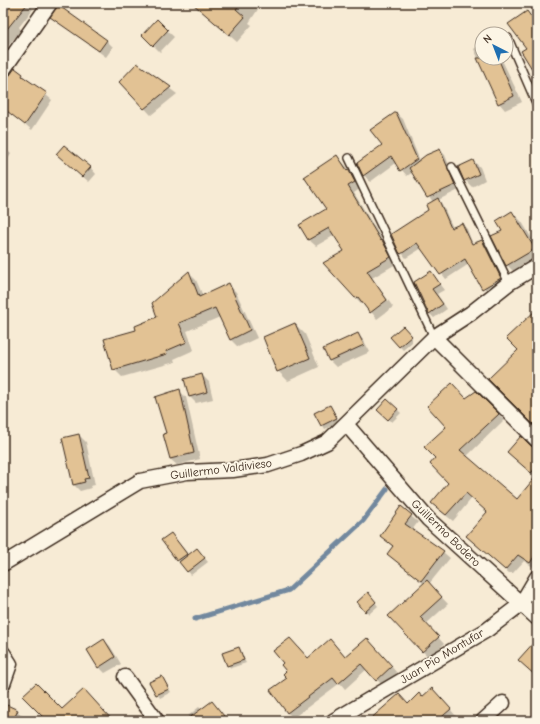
<svg xmlns="http://www.w3.org/2000/svg" width="540" height="724" font-family="'Comic Neue',sans-serif">
<style>
.shadow{fill:#0003}
.lines{fill:none;stroke-linecap:round;stroke-linejoin:round}
.stream{stroke:#72889e;stroke-width:5}
.building{fill:#e2c294;stroke:#3b2a1e}
.service-casing{stroke:#3b2a1e;stroke-width:10}
.minor-casing{stroke:#3b2a1e;stroke-width:17}
.service{stroke:#fcf5e5;stroke-width:7}
.minor{stroke:#fcf5e5;stroke-width:14}
.labels{text-anchor:middle;stroke-width:4;stroke-linejoin:round;paint-order:stroke}
.street-label{font-size:12px;fill:#3b2a1e;stroke:#fcf5e5}
</style>
<rect width="100%" height="100%" fill="#f7ebd5"/>
<filter id="ink" filterUnits="userSpaceOnUse"><feTurbulence type="fractalNoise" baseFrequency=".025" numOctaves="2"/><feDisplacementMap in="SourceGraphic" scale="8" xChannelSelector="R" yChannelSelector="G"/><feConvolveMatrix kernelMatrix="1 2 1 2 8 2 1 2 1" color-interpolation-filters="sRGB"/></filter>
<g filter="url(#ink)">
<path class="shadow" d="M 3,3 L 26,3 L 33,9 L 19,27 L 21,30 L 3,52 Z
M 192,3 L 262,3 L 249,23 L 252,25 L 237,42 Z
M 58,7 L 107,41 L 113,47 L 106,57 L 52,17 Z
M 157,21 L 174,37 L 160,52 L 143,35 Z
M 482,43 L 482,58 L 501,58 L 522,102 L 505,110 L 499,103 L 474,49 Z
M 137,64 L 177,94 L 151,115 L 120,82 Z
M 22,75 L 52,100 L 32,130 L 3,106 L 3,78 Z
M 396,113 L 403,119 L 420,161 L 440,150 L 445,155 L 459,190 L 438,200 L 442,204 L 453,228 L 462,224 L 467,229 L 473,245 L 482,241 L 486,245 L 505,283 L 487,292 L 469,264 L 446,279 L 422,248 L 406,258 L 402,253 L 433,202 L 413,172 L 407,176 L 396,163 L 370,182 L 364,175 L 383,145 Z
M 3,147 L 11,154 L 3,167 Z
M 57,154 L 90,167 L 96,174 L 89,182 Z
M 337,156 L 355,176 L 361,188 L 354,193 L 384,243 L 389,248 L 396,264 L 372,278 L 393,307 L 377,319 L 364,303 L 362,304 L 355,297 L 345,252 L 335,235 L 316,246 L 309,240 L 301,225 L 327,210 Z
M 473,161 L 480,167 L 485,180 L 472,187 L 465,180 Z
M 537,168 L 537,180 L 533,171 Z
M 512,212 L 522,222 L 537,247 L 537,263 L 517,275 L 507,265 L 503,231 Z
M 430,272 L 444,290 L 437,294 L 447,309 L 434,318 L 429,313 Z
M 189,273 L 196,280 L 203,296 L 228,284 L 236,292 L 257,338 L 238,347 L 230,339 L 220,317 L 187,331 L 194,350 L 174,359 L 175,362 L 122,377 L 114,369 L 138,330 L 159,318 Z
M 295,324 L 305,334 L 319,367 L 288,381 L 278,371 Z
M 406,330 L 412,337 L 412,342 L 403,350 L 391,337 Z
M 358,334 L 364,341 L 370,352 L 336,367 L 330,361 Z
M 202,375 L 209,382 L 213,399 L 196,403 L 190,397 Z
M 179,391 L 186,397 L 200,459 L 177,465 L 170,459 L 167,434 Z
M 476,392 L 504,420 L 466,457 L 517,501 L 536,478 L 514,458 L 521,438 L 535,449 L 537,449 L 536,569 L 524,561 L 513,573 L 509,573 L 473,542 L 488,513 L 472,498 L 453,521 L 438,509 L 450,483 L 436,458 L 447,427 L 466,399 Z
M 387,400 L 401,413 L 392,422 L 382,413 Z
M 330,406 L 339,422 L 325,429 L 316,413 Z
M 79,435 L 86,442 L 95,485 L 90,486 L 91,488 L 80,491 L 73,484 Z
M 401,508 L 418,522 L 412,530 L 429,542 L 430,541 L 450,558 L 429,584 L 448,604 L 426,624 L 444,644 L 429,658 L 390,616 L 424,584 L 388,553 L 393,547 L 381,535 Z
M 171,534 L 189,555 L 197,549 L 208,562 L 191,575 L 163,541 Z
M 371,597 L 378,606 L 369,614 L 358,602 Z
M 104,640 L 110,646 L 121,664 L 105,673 L 99,667 Z
M 373,645 L 397,673 L 383,686 L 367,669 L 345,689 L 340,683 L 293,718 L 287,712 L 288,678 L 308,659 L 335,646 L 346,658 Z
M 238,648 L 246,663 L 231,668 L 228,665 Z
M 162,677 L 171,692 L 160,698 L 150,683 Z
M 438,695 L 456,716 L 453,718 L 455,721 L 370,721 L 422,698 Z
M 212,702 L 228,721 L 186,721 L 189,718 L 188,716 L 199,707 L 202,710 Z
M 3,704 L 17,711 L 25,718 L 23,721 L 3,721 Z"/>
<g class="lines">
<path class="stream" d="M 195,619 L 289,590 L 363,521 L 387,489"/>
</g>
<path class="building" d="M 3,3 L 28,3 L 3,34 Z
M 192,3 L 241,3 L 236,9 L 245,17 L 229,35 Z
M 58,5 L 107,40 L 99,51 L 50,17 Z
M 527,11 L 537,25 L 537,77 L 521,51 L 526,48 L 508,24 Z
M 157,19 L 168,30 L 153,46 L 142,35 Z
M 477,58 L 498,58 L 514,96 L 498,104 Z
M 137,63 L 171,87 L 144,109 L 119,82 Z
M 15,68 L 23,74 L 22,76 L 47,93 L 25,125 L 3,108 L 3,78 L 10,75 Z
M 396,112 L 417,159 L 400,171 L 391,156 L 363,176 L 357,163 L 382,145 L 370,130 Z
M 64,145 L 91,167 L 82,177 L 56,154 Z
M 440,149 L 455,185 L 427,198 L 409,168 L 426,155 Z
M 337,155 L 347,170 L 348,169 L 355,182 L 348,186 L 381,241 L 382,240 L 391,257 L 367,271 L 387,300 L 370,313 L 358,297 L 355,298 L 323,263 L 344,251 L 329,228 L 308,240 L 299,225 L 326,209 L 304,177 Z
M 473,160 L 479,174 L 464,181 L 458,167 Z
M 438,198 L 451,228 L 462,223 L 472,244 L 482,240 L 501,278 L 482,289 L 465,259 L 440,275 L 417,243 L 401,254 L 399,252 L 391,234 L 428,210 L 426,205 Z
M 512,211 L 535,249 L 506,266 L 491,236 L 502,231 L 496,221 Z
M 189,271 L 199,297 L 229,283 L 250,330 L 230,340 L 215,308 L 179,323 L 187,342 L 166,351 L 167,354 L 113,370 L 104,339 L 136,330 L 135,326 L 157,317 L 152,303 Z
M 431,271 L 440,284 L 432,289 L 443,304 L 429,314 L 414,282 Z
M 537,309 L 537,428 L 488,379 L 518,350 L 506,338 Z
M 295,323 L 310,358 L 277,372 L 263,337 Z
M 403,326 L 412,336 L 399,347 L 390,337 Z
M 358,333 L 364,345 L 329,361 L 323,349 Z
M 202,374 L 207,392 L 189,397 L 184,379 Z
M 452,383 L 466,398 L 476,391 L 499,414 L 460,450 L 517,499 L 537,475 L 537,552 L 530,563 L 518,555 L 505,570 L 466,536 L 487,512 L 466,493 L 446,515 L 431,503 L 448,483 L 430,464 L 435,458 L 424,447 L 446,427 L 427,406 Z
M 180,389 L 194,453 L 170,459 L 163,434 L 166,433 L 155,397 Z
M 387,399 L 398,409 L 388,420 L 377,410 Z
M 330,405 L 337,418 L 321,426 L 314,413 Z
M 79,434 L 89,478 L 84,479 L 85,482 L 73,485 L 62,438 Z
M 521,436 L 531,446 L 537,448 L 537,466 L 531,473 L 507,452 Z
M 401,506 L 412,515 L 405,524 L 444,551 L 421,581 L 387,554 L 393,546 L 380,536 Z
M 171,533 L 187,554 L 177,561 L 161,540 Z
M 197,548 L 205,558 L 187,572 L 179,562 Z
M 427,580 L 442,597 L 420,617 L 439,637 L 422,652 L 388,616 Z
M 368,592 L 376,602 L 365,612 L 357,602 Z
M 290,638 L 308,658 L 330,639 L 345,657 L 367,638 L 392,666 L 376,681 L 361,664 L 338,684 L 333,678 L 287,713 L 270,690 L 287,678 L 283,674 L 286,671 L 281,665 L 283,663 L 273,651 Z
M 104,639 L 115,657 L 98,668 L 87,650 Z
M 537,639 L 537,677 L 518,660 Z
M 239,647 L 244,660 L 227,666 L 222,653 Z
M 162,676 L 169,689 L 156,695 L 149,682 Z
M 36,683 L 62,709 L 84,689 L 113,721 L 47,721 L 22,696 Z
M 432,688 L 451,709 L 437,721 L 368,721 L 399,694 L 408,704 L 419,693 L 422,697 Z
M 212,701 L 228,721 L 185,721 Z
M 7,705 L 18,710 L 13,721 L 3,721 L 3,712 Z"/>
<g class="lines">
<defs>
<path id="service" d="M 508,38 L 537,105
M 349,158 L 434,337
M 452,167 L 509,283"/>
<path id="minor" d="M 3,70 L 50,3
M 434,337 L 537,440
M 346,424 L 428,519 L 537,618
M 3,564 L 140,481 L 187,472 L 233,470 L 268,465 L 301,454 L 327,442 L 434,337 L 471,313 L 509,283 L 537,266
M 3,653 L 10,664 L 3,684
M 125,677 L 157,721
M 333,721 L 487,630 L 521,604 L 537,577
M 483,721 L 503,703"/>
</defs>
<use href="#service" class="service-casing"/>
<use href="#minor" class="minor-casing"/>
<use href="#service" class="service"/>
<use href="#minor" class="minor"/>
</g>
</g>
<g class="labels">
<g class="street-label">
<text transform="translate(221 469) rotate(-7)" y="4">Guillermo Valdivieso</text>
<text transform="translate(446 533) rotate(44)" y="4">Guillermo Bodero</text>
<text transform="translate(442 656) rotate(-31)" y="4">Juan Pio Montufar</text>
</g>
</g>
<rect width="540" height="724" fill="none" stroke="#fcf5e5" stroke-width="16"/>
<rect x="8" y="8" width="524" height="708" fill="none" stroke="#3b2a1e" stroke-width="1.5" filter="url(#ink)"/>
<g transform="translate(494 46) rotate(318)"><circle r="19" fill="#fcf5e5" stroke="#afa495"/>
<path d="M0-3L7 15L0 10L-7 15Z" fill="#1f6fb2"/>
<text y="-6" font-size="11" font-weight="bold" text-anchor="middle" fill="#3b2a1e">N</text>
</g>
</svg>
